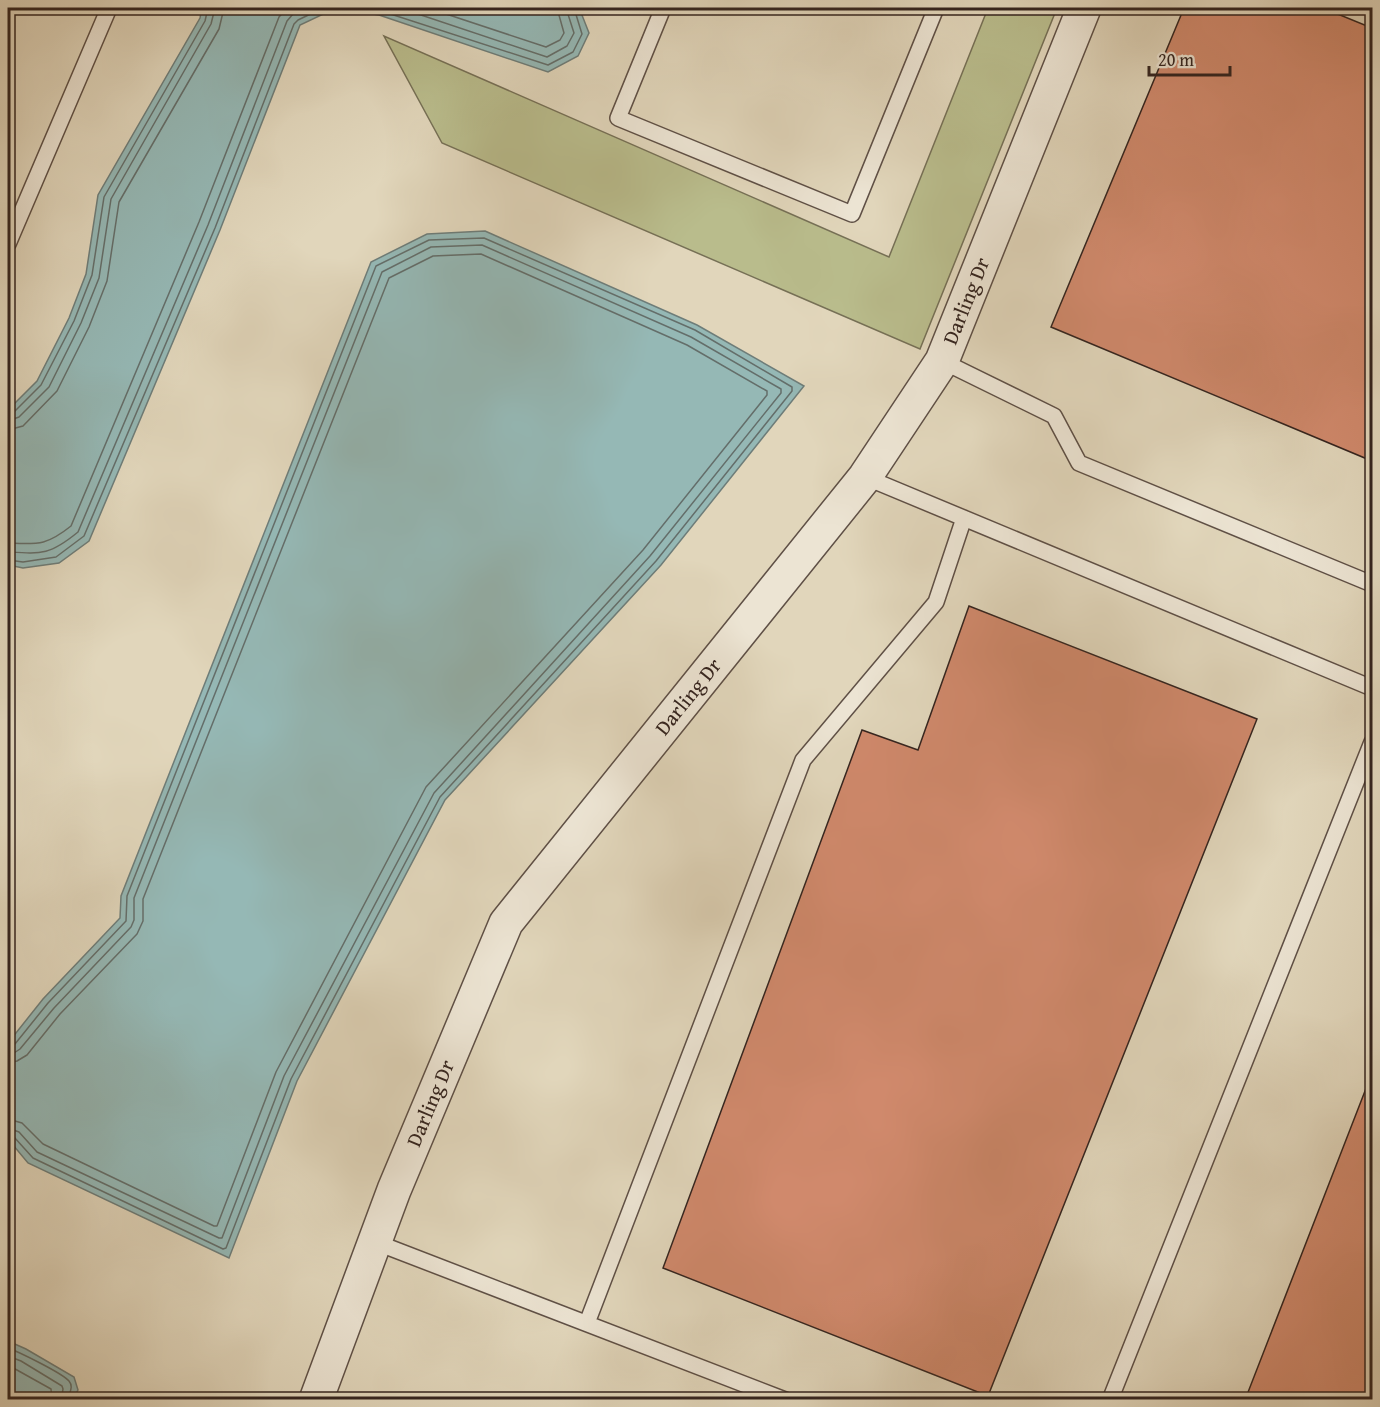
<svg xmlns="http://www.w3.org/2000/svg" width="1380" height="1407" font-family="'Gentium Book Plus',serif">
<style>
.green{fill:#b9bc8c;stroke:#767056;stroke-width:1.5}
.water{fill:#95b8b5;stroke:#6e7d79;stroke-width:1.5}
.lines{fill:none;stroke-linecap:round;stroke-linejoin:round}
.shore{stroke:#646e6a;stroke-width:1.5}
.building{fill:#d0896c;stroke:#34241f;stroke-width:1.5}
.service-casing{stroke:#5f5046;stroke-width:18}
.tertiary-casing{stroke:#5f5046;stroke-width:36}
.service{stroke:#ece4d3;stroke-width:15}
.tertiary{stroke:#ece4d3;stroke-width:33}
.labels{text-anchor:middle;stroke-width:6;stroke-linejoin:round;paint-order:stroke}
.street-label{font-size:21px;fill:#34241f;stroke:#ece4d3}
</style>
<rect width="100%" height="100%" fill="#e1d6bb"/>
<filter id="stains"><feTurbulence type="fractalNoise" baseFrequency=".00333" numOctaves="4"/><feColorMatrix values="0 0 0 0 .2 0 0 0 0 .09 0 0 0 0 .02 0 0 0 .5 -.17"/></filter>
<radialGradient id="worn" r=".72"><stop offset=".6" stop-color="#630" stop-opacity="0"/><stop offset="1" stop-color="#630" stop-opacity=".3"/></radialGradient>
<path class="green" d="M 988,8 L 1057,8 L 920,349 L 442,143 L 384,36 L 889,257 Z"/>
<path class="water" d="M 202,8 L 576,8 L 580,10 L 589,33 L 578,56 L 548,72 L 379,15 L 336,8 L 300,25 L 220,230 L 89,541 L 59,563 L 23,568 L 8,565 L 8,410 L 37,381 L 69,318 L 86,274 L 98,195 L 200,18 Z
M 485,231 L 697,325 L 804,386 L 661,565 L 445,800 L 297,1081 L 229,1258 L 28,1163 L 8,1139 L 8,1043 L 43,999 L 120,918 L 121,896 L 371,262 L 427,234 Z
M 8,1341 L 26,1349 L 74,1377 L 78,1390 L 73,1399 L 8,1399 Z"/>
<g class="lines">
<path class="shore" d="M 372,8 L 548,65 L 573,52 L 582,34 L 574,8
M 400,8 L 547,57 L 567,46 L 574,33 L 566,8
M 428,8 L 546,47 L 560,40 L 564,33 L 557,8
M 8,414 L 14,412 L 41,385 L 74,321 L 92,275 L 104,197 L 205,21 L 208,8
M 8,421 L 19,417 L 49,387 L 81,323 L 99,278 L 111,199 L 211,24 L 215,8
M 8,430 L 23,426 L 57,391 L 89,327 L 107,281 L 119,202 L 219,29 L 224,8
M 8,543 C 38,544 46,546 71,526 L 199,222 L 279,17 L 287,8
M 8,552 C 42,554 50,555 78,532 L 208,225 L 287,21 L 293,14 L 306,8
M 8,560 L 23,562 L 56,557 L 84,536 L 215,228 L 294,24 L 298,20 L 323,8
M 8,1046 L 15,1044 L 48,1003 L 126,921 L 127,896 L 376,266 L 429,240 L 484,238 L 695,330 L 792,387 L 792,391 L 656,561 L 440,797 L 291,1079 L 226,1248 L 223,1249 L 33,1158 L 14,1137 L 8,1136
M 8,1054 L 14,1053 L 20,1049 L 54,1008 L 131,927 L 134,920 L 134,898 L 382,272 L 431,247 L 482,245 L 691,337 L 781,389 L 781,393 L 650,556 L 434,793 L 284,1076 L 222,1238 L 219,1238 L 37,1152 L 19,1132 L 8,1128
M 8,1063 L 17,1061 L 27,1055 L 60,1014 L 137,934 L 143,921 L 143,899 L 389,278 L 433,256 L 481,254 L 687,345 L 767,391 L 767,395 L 643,550 L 426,787 L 276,1072 L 217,1226 L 214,1226 L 43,1144 L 22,1123 L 8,1119
M 8,1348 C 19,1352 62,1373 69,1381 C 74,1387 69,1393 68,1400
M 8,1356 L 21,1361 L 62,1386 L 63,1389 L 61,1400
M 8,1365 L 51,1389 L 52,1400"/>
</g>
<path class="building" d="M 1184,8 L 1323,8 L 1372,28 L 1372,461 L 1051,327 Z
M 969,606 L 1257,719 L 988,1396 L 663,1268 L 862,730 L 918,750 Z
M 1372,1073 L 1372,1400 L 1245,1400 Z"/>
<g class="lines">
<defs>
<path id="service" d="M 663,8 L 618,118 L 852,214 L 936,8
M 8,244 L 109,8
M 942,361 L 1054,416 L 1079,463 L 1372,584
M 865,477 L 1372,688
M 375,1242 L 785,1400
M 587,1323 L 803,760 L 936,602 L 964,518
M 1110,1400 L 1372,742"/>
<g id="tertiary">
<path id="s1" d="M 316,1400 L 394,1190 L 506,923 L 865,477 L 942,361 L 1084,8"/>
</g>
</defs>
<use href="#service" class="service-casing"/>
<use href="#tertiary" class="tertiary-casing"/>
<use href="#service" class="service"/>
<use href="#tertiary" class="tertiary"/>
</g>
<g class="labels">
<g class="street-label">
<text dy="7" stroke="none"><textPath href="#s1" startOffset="1290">Darling Dr</textPath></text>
<text dy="7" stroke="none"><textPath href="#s1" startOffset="804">Darling Dr</textPath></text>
<text dy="7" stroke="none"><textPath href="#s1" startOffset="318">Darling Dr</textPath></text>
</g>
</g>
<rect width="1380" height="1407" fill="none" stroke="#e1d6bb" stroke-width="30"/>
<rect x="9" y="9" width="1362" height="1389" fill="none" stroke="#34241f" stroke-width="3"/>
<rect x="15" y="15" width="1350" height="1377" fill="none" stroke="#34241f" stroke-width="1.5"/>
<path d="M1149 66v9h81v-9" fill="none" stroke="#34241f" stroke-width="3"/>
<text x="1158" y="66" font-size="18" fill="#34241f" stroke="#ece4d3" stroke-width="4.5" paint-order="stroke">20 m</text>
<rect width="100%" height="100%" filter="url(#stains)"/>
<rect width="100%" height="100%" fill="url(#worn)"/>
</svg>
